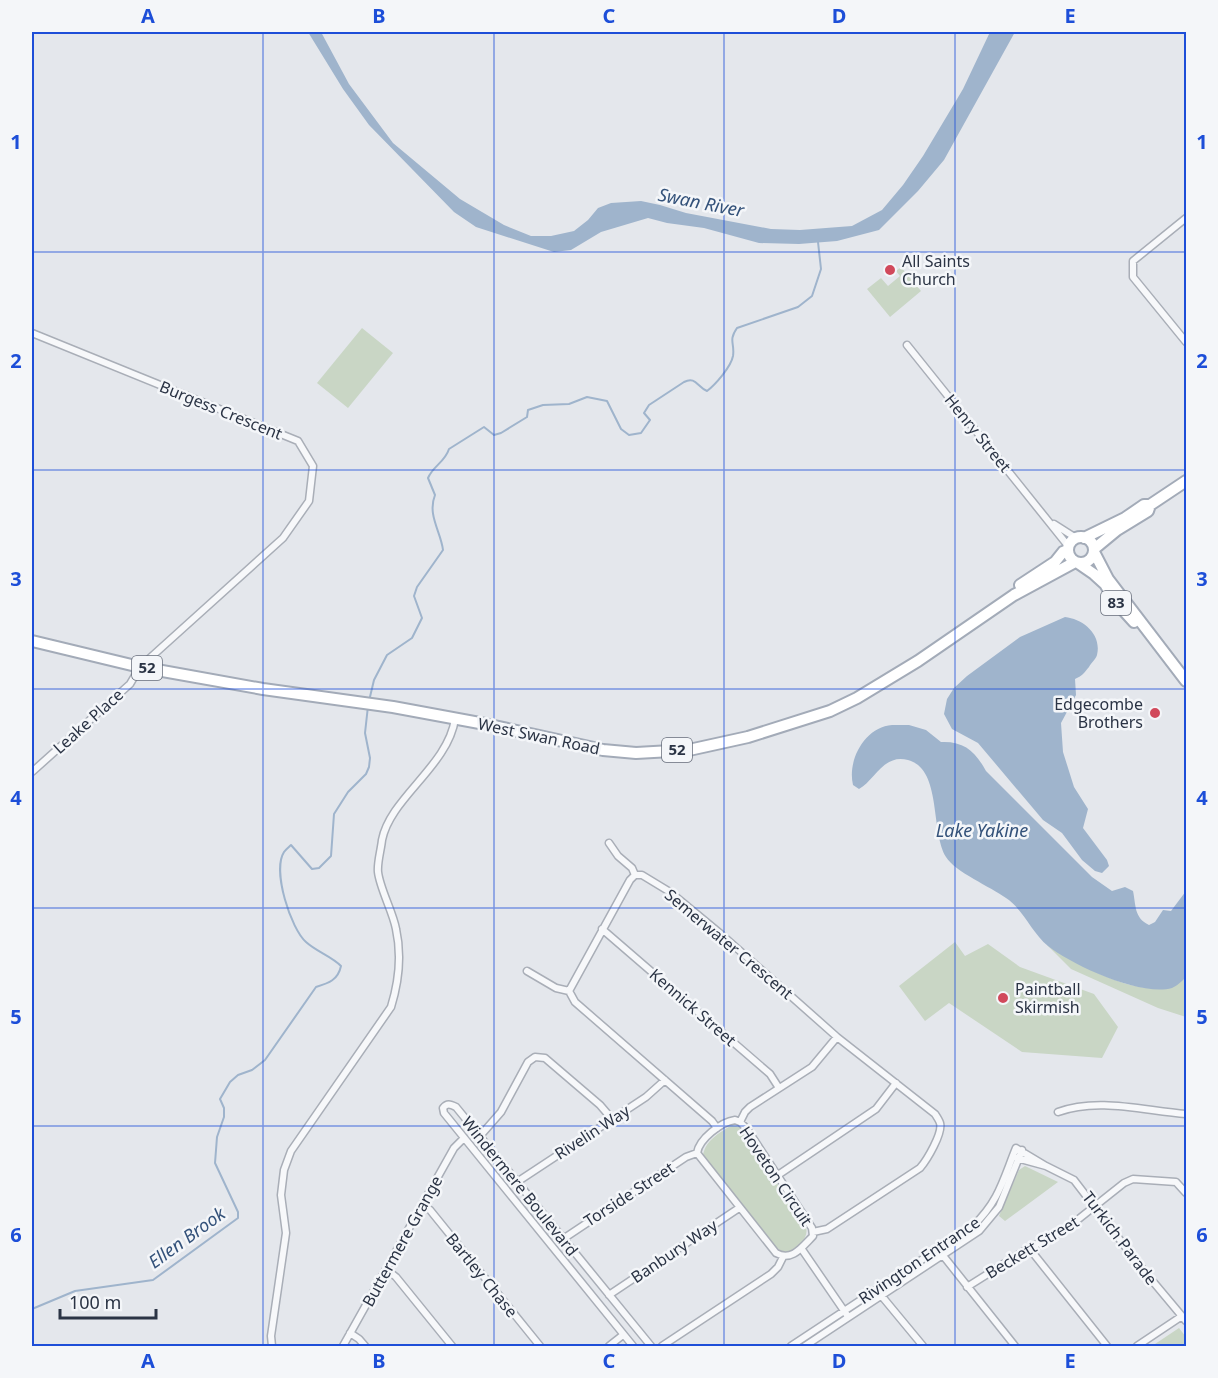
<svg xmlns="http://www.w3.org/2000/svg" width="1218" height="1378" font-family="'Noto Sans',sans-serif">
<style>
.green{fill:#c9d6c5}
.water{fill:#9fb4cc}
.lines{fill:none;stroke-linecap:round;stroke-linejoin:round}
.stream{stroke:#9fb4cc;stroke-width:2}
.minor-casing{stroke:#a9aeb7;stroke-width:9}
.primary-casing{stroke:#a3abb8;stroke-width:14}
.minor{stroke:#f7f8fa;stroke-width:6}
.primary{stroke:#fff;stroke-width:10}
.grid{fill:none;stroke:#1d4ed8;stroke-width:1.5;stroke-opacity:0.55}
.poi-dot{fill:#d1495b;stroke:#f4f6f9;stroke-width:2}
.labels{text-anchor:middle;stroke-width:5;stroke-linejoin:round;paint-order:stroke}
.shield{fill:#f4f6f9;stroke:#676e7b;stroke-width:1.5}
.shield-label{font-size:15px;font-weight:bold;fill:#2b3445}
.poi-label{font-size:16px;fill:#2b3445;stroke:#f4f6f9;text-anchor:start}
.street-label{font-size:16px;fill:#2b3445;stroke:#f4f6f9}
.water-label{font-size:18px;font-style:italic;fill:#34527a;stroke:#f4f6f9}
.neatline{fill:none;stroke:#1d4ed8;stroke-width:2}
.grid-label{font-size:20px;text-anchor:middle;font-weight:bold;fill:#1d4ed8}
</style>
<rect width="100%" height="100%" fill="#e4e7ec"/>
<path class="green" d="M 901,267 L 921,291 L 890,317 L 867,289 L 881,278 L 888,286 L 900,276 L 896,271 Z
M 362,328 L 393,353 L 348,408 L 317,383 Z
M 955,942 L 965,956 L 988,944 L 1020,967 L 1094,994 L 1118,1027 L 1102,1058 L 1022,1052 L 949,1003 L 925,1021 L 899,986 Z
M 1047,945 C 1079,965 1153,1009 1186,977 L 1186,1017 L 1158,1008 L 1071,969 Z
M 732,1125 L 740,1127 L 806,1227 C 809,1239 798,1245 790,1252 L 782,1252 L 775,1246 L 703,1155 C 706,1140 719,1133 732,1125 Z
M 1025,1166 L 1058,1182 L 1005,1221 L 999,1216 L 1019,1170 Z
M 1179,1328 L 1186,1337 L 1186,1346 L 1152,1346 Z"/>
<path class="water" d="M 308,32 L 321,32 L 349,84 L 393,143 L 460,199 L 504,225 L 531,236 L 551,236 L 574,231 L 588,220 L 598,208 L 611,203 L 641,201 L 660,205 L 686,213 L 771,229 L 800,230 L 852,226 L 882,210 L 903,185 L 923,156 L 963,89 L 990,32 L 1015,32 L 944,160 L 918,191 L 879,230 L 837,241 L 799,244 L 759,243 L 704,228 L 667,223 L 648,218 L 601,232 L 571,250 L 554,252 L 476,227 L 454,212 L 369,125 L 343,89 Z
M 1065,617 C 1083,619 1102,634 1097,655 C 1096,659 1091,663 1089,667 C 1084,673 1082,676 1075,679 L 1076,695 L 1061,723 L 1063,752 L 1074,787 L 1088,809 L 1083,828 L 1107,860 L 1109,866 L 1102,873 L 1095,871 L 1082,860 L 1062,833 L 1043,820 L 978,743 L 952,729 L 944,714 L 947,699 L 954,688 L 967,676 L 1020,637 Z
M 892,725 L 909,725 L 926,730 L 941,742 C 964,741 975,751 986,771 L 1092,877 L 1112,891 L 1125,887 L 1133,891 C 1136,905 1134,918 1149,925 L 1155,922 L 1163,910 L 1171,911 L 1186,891 L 1186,977 C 1182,981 1177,986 1172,988 C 1141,997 1072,965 1048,946 C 1032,933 1023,909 1006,898 C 991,887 955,872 946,857 C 930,830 942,769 908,760 C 884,753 874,781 859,789 L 853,785 C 847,760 865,727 892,725 Z"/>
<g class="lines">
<path class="stream" d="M 369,701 L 374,680 L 387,655 L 412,638 L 422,618 L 414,596 L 417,587 L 443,550 C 441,532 427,515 435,495 L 428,478 C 433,466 445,462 449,449 L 484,427 L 494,435 L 501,433 L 527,417 L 528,410 L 543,405 L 569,404 L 587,397 L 607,401 L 621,429 L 629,435 L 641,433 L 650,420 L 644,413 L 649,405 L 684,382 C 696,376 697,387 707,391 C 715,385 731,367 733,356 C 735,343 728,341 737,328 L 798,307 L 812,296 L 821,269 L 818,242
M 32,1309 L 75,1291 L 153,1280 L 238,1218 L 238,1212 L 215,1163 L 217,1137 L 224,1117 L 224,1108 L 220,1099 L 230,1082 L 238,1075 L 252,1070 L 265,1060 L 316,987 C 329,983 338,980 341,966 C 331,956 317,952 306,942 C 291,929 272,871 284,852 C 286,849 289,847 291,845 L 312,869 L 319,868 L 331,856 L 334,814 L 348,792 L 366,774 L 369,767 L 370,758 L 365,733 L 368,706"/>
<defs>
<path id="minor" d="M 1186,218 L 1133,261 L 1133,277 L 1186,342
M 32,333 L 298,441 L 313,466 L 309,501 L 283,538 L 140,667 L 130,684 L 32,772
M 907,345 L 1069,547
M 1054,524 L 1076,538
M 609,843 L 618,856 L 632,868 L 635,875
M 602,929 L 770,1074 L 779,1088
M 527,971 L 556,988 L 569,991
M 1058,1112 C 1098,1097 1145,1111 1186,1114
M 735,1120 L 740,1122 L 747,1129 L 812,1228 L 813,1236 C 802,1247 792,1262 776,1253 L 697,1153 C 699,1139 721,1122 735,1120 Z
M 740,1122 L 745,1112 L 750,1107 L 812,1067 L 837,1037
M 717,1128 L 712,1121 L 575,1002 L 569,991 L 630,880 L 635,875 L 642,875 L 670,892 L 722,935 L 837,1037 L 935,1114 C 937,1117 939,1120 940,1123 C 943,1133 927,1160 920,1168 L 827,1229 L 813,1232
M 480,1136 L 501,1112 L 528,1062 L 535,1057 L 545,1058 L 600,1105 L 612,1119
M 1017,1158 L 1046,1166 L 1074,1180 L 1140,1266 L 1186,1321
M 778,1175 L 876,1109 L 896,1083
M 517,1182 L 646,1097 L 665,1080
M 422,1206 L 430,1210 L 540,1346
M 563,1239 L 686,1157 L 697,1153
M 801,1248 L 847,1315
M 1029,1248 L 1107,1346
M 941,1253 L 1015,1346
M 387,1270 L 396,1277 L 452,1346
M 967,1287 L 1029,1248 L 1066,1229 L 1124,1183 L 1133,1179 L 1176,1182 L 1186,1193
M 880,1294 L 923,1346
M 609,1295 L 739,1208
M 350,1333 L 359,1339 L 365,1346
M 272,1346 L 271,1336 L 286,1233 L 281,1195 L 284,1170 L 291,1151 L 391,1007 C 399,981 402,956 396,929 C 393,912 380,889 378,872 C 377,863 381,850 382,840 C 390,798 448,766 455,719
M 343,1346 L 454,1148 L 464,1138
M 609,1346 L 623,1335
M 633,1346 L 444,1113 L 443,1108 C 447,1103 450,1104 456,1107 L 651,1346
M 662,1346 L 771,1274 L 778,1267 L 783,1257
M 791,1346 L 973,1226 C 999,1201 1003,1180 1016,1148 L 1046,1166
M 805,1346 L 979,1231 L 999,1207 L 1022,1150
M 1137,1346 L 1182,1316"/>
<path id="primary" d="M1068 550a13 13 0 1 1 26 0a13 13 0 1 1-26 0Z
M 1084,538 L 1125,518 L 1144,505 L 1150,505 L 1186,481
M 1094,549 L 1117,530 L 1148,511 L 1150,505
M 1094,552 L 1108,579 L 1186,681
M 1078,563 L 1094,574 L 1105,584 L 1115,601 L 1134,622
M 1020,585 L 1055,562 L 1063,552 L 1068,550
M 32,641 L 140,667 L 263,689 L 393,707 L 485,724 L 603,750 L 636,753 L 689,750 L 748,737 L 830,711 L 857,698 L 918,661 L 1014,595 L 1075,562"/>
</defs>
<use href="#minor" class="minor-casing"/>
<use href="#primary" class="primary-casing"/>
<use href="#minor" class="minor"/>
<use href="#primary" class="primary"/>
</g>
<path class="grid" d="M 263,32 L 263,1346M 494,32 L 494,1346M 724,32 L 724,1346M 955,32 L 955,1346M 32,252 L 1186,252M 32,470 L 1186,470M 32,689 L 1186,689M 32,908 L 1186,908M 32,1126 L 1186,1126"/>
<g class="poi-dot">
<circle cx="890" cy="270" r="6"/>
<circle cx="1155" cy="713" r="6"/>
<circle cx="1003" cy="998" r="6"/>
</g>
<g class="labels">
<g class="shield">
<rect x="1101" y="591" width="30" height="24" rx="4.5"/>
<rect x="132" y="656" width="30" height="24" rx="4.5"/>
<rect x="662" y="738" width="30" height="24" rx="4.5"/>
</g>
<g class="shield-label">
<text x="1116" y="608">83</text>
<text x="147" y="673">52</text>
<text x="677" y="755">52</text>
</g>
<g class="poi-label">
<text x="902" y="267">All Saints<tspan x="902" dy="18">Church</tspan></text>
<text x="1143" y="710" text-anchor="end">Edgecombe<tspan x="1143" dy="18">Brothers</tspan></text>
<text x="1015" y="995">Paintball<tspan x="1015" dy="18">Skirmish</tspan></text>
</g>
<g class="street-label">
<text transform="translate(221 410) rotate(22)" y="6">Burgess Crescent</text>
<text transform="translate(978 433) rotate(51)" y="6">Henry Street</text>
<text transform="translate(88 721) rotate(-42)" y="6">Leake Place</text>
<text transform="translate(539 736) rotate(12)" y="6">West Swan Road</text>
<text transform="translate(729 944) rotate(40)" y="6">Semerwater Crescent</text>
<text transform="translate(693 1007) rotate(41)" y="6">Kennick Street</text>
<text transform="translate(592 1132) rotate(-33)" y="6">Rivelin Way</text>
<text transform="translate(776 1176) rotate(56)" y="6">Hoveton Circuit</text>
<text transform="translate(520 1186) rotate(51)" y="6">Windermere Boulevard</text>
<text transform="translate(629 1194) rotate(-33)" y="6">Torside Street</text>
<text transform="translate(1120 1238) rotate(53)" y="6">Turkich Parade</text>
<text transform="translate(402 1241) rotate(-61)" y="6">Buttermere Grange</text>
<text transform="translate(1032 1247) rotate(-31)" y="6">Beckett Street</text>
<text transform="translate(674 1251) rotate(-34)" y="6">Banbury Way</text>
<text transform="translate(919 1260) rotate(-34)" y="6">Rivington Entrance</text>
<text transform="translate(482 1275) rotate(51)" y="6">Bartley Chase</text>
</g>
<g class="water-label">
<text transform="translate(701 203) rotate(11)" y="6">Swan River</text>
<text x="982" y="837">Lake Yakine</text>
<text transform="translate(187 1238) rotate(-36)" y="6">Ellen Brook</text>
</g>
</g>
<rect width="1218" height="1378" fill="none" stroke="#f4f6f9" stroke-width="66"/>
<path d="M60 1309v9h96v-9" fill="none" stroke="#2b3445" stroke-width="3"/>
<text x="69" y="1309" font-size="18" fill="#2b3445" stroke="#f4f6f9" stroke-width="4.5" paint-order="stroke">100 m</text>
<rect x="33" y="33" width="1152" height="1312" class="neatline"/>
<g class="grid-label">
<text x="148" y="23">A</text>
<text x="379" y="23">B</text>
<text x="609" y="23">C</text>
<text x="839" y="23">D</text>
<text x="1070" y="23">E</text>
<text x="16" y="149">1</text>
<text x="1202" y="149">1</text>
<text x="16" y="368">2</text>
<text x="1202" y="368">2</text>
<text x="16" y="586">3</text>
<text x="1202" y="586">3</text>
<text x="16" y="805">4</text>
<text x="1202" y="805">4</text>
<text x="16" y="1024">5</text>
<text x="1202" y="1024">5</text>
<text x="16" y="1242">6</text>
<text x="1202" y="1242">6</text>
<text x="148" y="1368">A</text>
<text x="379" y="1368">B</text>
<text x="609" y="1368">C</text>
<text x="839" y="1368">D</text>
<text x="1070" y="1368">E</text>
</g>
</svg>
